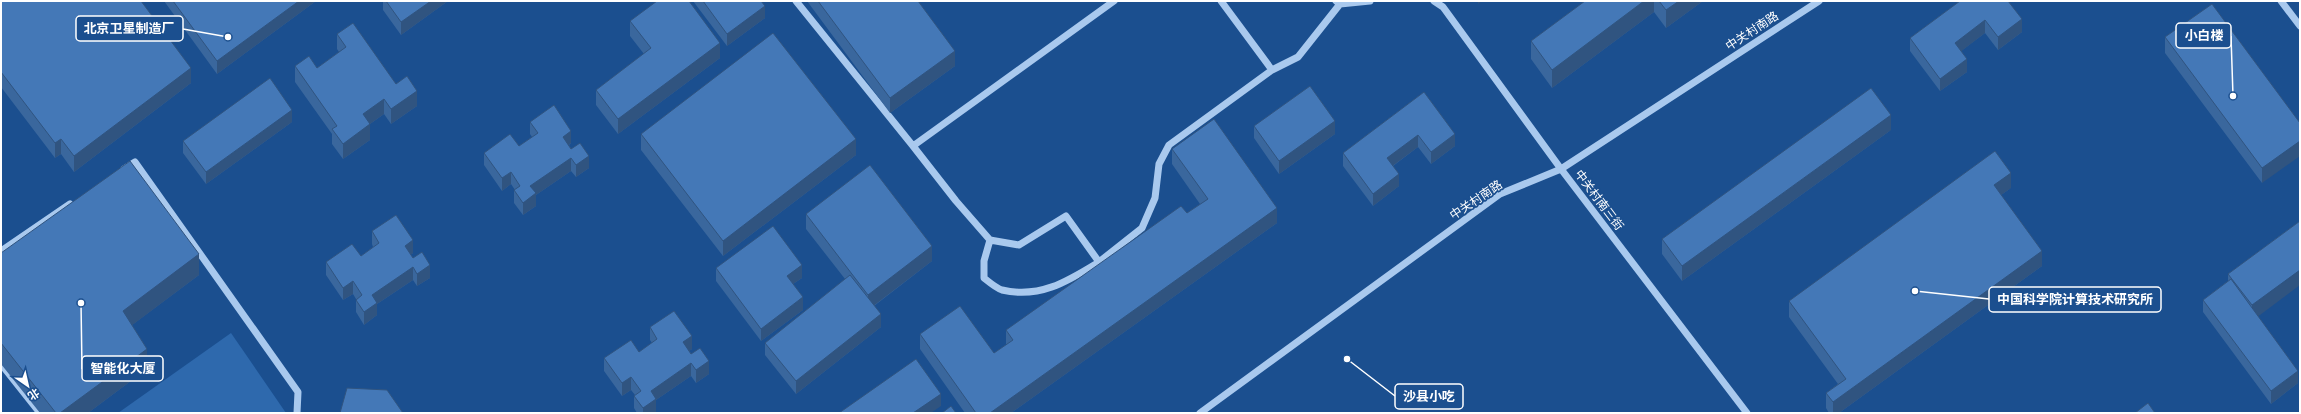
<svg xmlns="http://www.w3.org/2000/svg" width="2301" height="414" font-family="'Public Sans','Noto Sans SC',sans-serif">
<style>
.green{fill:#2e69ad}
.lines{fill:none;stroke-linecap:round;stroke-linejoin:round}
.minor{stroke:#a9c9ee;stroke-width:7}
.wall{fill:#3a679d}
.shaded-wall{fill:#305480}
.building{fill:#4478b7;stroke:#305480}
.labels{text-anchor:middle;stroke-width:3.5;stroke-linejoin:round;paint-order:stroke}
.street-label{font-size:12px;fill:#fff;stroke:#1b4f8f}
.leader{fill:none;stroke:#fff;stroke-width:1.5}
.callout-dot{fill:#fff;stroke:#1b4f8f;stroke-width:1.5}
.callout{fill:#1b4f8f;stroke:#fff;stroke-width:1.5}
.callout-label{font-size:13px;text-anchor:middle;font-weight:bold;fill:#fff}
</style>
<rect width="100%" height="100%" fill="#1b4f8f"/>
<path class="green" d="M 231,333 L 286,413 L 118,413 Z"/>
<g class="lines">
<path class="minor" d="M 796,1 L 913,146 L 1114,1
M 1221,1 L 1272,70 L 1298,57 L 1340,4
M 1336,1 L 1340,4 L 1370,1
M 1434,1 L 1443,7 L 1561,169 L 1747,413
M 2281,1 L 2300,26
M 913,146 L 956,201 L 990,240 L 1019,245 L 1066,216 L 1099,262 L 1142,228 L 1155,198 L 1159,164 L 1169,145 L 1272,70
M 124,169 L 135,162 L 298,392 L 297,413
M 990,240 L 984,261 L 984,278 C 989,282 996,288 1002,290 C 1040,299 1068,281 1099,262
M 1,251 L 70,204
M 1,364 L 40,413
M 1200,413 L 1500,194 L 1561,169 L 1819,1"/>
</g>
<path class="wall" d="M 1,1 L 191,83 L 74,172 L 61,154 L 55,158 L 1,87 Z
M 164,1 L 316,1 L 217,74 Z
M 383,1 L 448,1 L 401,35 L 383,10 Z
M 693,1 L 761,1 L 765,18 L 727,46 Z
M 807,1 L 918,1 L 955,66 L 890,113 Z
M 1585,1 L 1703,1 L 1666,28 L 1654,12 L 1552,88 L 1531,59 L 1531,41 Z
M 1960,1 L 2022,32 L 1998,50 L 1985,33 L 1961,51 L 1967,72 L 1940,91 L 1910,51 L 1910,38 Z
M 630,21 L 720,58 L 618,134 L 596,105 L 596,90 L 644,54 L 630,36 Z
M 337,34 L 396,84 L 417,106 L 391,124 L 384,114 L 370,124 L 370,140 L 343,159 L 332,144 L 332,134 L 295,82 L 295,66 L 317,68 L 339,52 L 337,49 Z
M 2165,37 L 2300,123 L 2262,183 L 2165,53 Z
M 1424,92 L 1455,146 L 1431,164 L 1418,147 L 1393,166 L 1399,186 L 1373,206 L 1343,166 L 1343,153 Z
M 292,122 L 206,184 L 183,153 L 183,141 Z
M 530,122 L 571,143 L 569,145 L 571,149 L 589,168 L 576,177 L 571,171 L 536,195 L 536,206 L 523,215 L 514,203 L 514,190 L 515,190 L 511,184 L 502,191 L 484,165 L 484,153 L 519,146 L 532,137 L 530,134 Z
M 1254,126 L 1335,134 L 1279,174 L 1254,138 Z
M 1891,130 L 1682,281 L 1662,254 L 1662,239 Z
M 641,134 L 856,155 L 723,256 L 641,150 Z
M 1172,149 L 1277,223 L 1011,413 L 965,413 L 920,349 L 920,334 L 994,353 L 1006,345 L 1006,330 L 1187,213 L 1200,204 L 1172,164 Z
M 2011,188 L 2001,195 L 2042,266 L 1839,413 L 1829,413 L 1826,408 L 1826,393 L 1838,384 L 1789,317 L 1789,301 Z
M 806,214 L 932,261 L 874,306 L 881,327 L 796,394 L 765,355 L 765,343 L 845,279 L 806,229 Z
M 2300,221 L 2258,316 L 2298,383 L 2271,404 L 2203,312 L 2203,300 L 2228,281 L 2228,274 Z
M 372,231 L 413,253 L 410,255 L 413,258 L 430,278 L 417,286 L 413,280 L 377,304 L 377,315 L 364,325 L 356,312 L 356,299 L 353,294 L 343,300 L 326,275 L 326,262 L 361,256 L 373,247 L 372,244 Z
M 1,253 L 199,275 L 132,325 L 147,369 L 88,413 L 40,413 L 1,364 Z
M 716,268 L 802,278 L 793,284 L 803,310 L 761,341 L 716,281 Z
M 650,327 L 692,349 L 689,351 L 709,374 L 696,383 L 691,376 L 656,400 L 656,412 L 654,413 L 637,413 L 634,408 L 634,396 L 635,395 L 631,390 L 622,396 L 604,371 L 604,358 L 639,352 L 652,343 L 650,340 Z"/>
<path class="shaded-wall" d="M 299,1 L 316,1 L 217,74 L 217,61 Z
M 431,1 L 448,1 L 401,35 L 401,22 Z
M 1478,1 L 1482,1 L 1478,4 Z
M 1644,1 L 1654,1 L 1654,12 L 1552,88 L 1552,70 Z
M 1679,1 L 1703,1 L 1666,28 L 1666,10 Z
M 765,6 L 765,18 L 727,46 L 727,34 Z
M 2022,19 L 2022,32 L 1998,50 L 1998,37 Z
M 1985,20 L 1985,33 L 1955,56 L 1955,43 Z
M 720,43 L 720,58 L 618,134 L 618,119 Z
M 955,51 L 955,66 L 890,113 L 890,98 Z
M 1967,59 L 1967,72 L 1940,91 L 1940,79 Z
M 191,68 L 191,83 L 74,172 L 74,156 Z
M 417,91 L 417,106 L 391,124 L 391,109 Z
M 384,99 L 384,114 L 363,129 L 363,114 Z
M 292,110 L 292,122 L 206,184 L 206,172 Z
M 1891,115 L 1891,130 L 1682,281 L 1682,266 Z
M 1335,121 L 1335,134 L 1279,174 L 1279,161 Z
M 370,124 L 370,140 L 343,159 L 343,144 Z
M 571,131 L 571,143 L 563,149 L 563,137 Z
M 1455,134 L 1455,146 L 1431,164 L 1431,152 Z
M 1418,135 L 1418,147 L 1387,170 L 1387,158 Z
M 61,139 L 61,154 L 55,158 L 55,143 Z
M 856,139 L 856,155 L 723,256 L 723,241 Z
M 2300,141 L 2300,156 L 2262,183 L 2262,168 Z
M 589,156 L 589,168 L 576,177 L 576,165 Z
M 571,158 L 571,171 L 536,195 L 536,206 L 523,215 L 523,203 L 530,186 Z
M 511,172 L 511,184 L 502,191 L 502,178 Z
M 2011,173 L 2011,188 L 1994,200 L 1994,185 Z
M 1399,174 L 1399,186 L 1373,206 L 1373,194 Z
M 1277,208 L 1277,223 L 1011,413 L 990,413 Z
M 413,240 L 413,253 L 405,259 L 405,246 Z
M 932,246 L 932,261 L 868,310 L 868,295 Z
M 2042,251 L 2042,266 L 1839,413 L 1833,413 L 1833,402 Z
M 199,254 L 199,275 L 123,332 L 123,311 Z
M 430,265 L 430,278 L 417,286 L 417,274 Z
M 802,265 L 802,278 L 787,288 L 787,276 Z
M 413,267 L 413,280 L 377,304 L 377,315 L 364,325 L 364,312 L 372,295 Z
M 2300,270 L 2300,285 L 2252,321 L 2252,305 Z
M 353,281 L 353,294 L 343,300 L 343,288 Z
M 803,297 L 803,310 L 761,341 L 761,329 Z
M 881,314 L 881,327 L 796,394 L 796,381 Z
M 692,336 L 692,349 L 683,355 L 683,342 Z
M 147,349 L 147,369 L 88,413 L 60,413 Z
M 709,361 L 709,374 L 696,383 L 696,370 Z
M 691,363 L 691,376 L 656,400 L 656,412 L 654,413 L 643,413 L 643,408 L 651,391 Z
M 2298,371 L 2298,383 L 2271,404 L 2271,391 Z
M 631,377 L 631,390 L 622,396 L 622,383 Z
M 941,394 L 941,406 L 931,413 L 913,413 Z"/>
<path class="building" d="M 1,1 L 141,1 L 191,68 L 74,156 L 61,139 L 55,143 L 1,72 Z
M 173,1 L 299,1 L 217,61 Z
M 386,1 L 431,1 L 401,22 Z
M 657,1 L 689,1 L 720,43 L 618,119 L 596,90 L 651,48 L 630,21 Z
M 703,1 L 761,1 L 765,6 L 727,34 Z
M 818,1 L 918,1 L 955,51 L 890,98 Z
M 1585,1 L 1644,1 L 1552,70 L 1531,41 Z
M 1659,1 L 1679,1 L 1666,10 Z
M 1960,1 L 2008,1 L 2022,19 L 1998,37 L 1985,20 L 1955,43 L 1967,59 L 1940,79 L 1910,38 Z
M 2212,4 L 2300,123 L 2300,141 L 2262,168 L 2165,37 Z
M 353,23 L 396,84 L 407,76 L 417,91 L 391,109 L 384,99 L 363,114 L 370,124 L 343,144 L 332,129 L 337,126 L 295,66 L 309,56 L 317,68 L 346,47 L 337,34 Z
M 773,33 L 856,139 L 723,241 L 641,134 Z
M 270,78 L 292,110 L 206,172 L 183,141 Z
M 1310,86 L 1335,121 L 1279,161 L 1254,126 Z
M 1871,88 L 1891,115 L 1682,266 L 1662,239 Z
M 1424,92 L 1455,134 L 1431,152 L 1418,135 L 1387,158 L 1399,174 L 1373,194 L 1343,153 Z
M 554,105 L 571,131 L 563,137 L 571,149 L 580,143 L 589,156 L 576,165 L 571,158 L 530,186 L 536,193 L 523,203 L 514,190 L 520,186 L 511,172 L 502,178 L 484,153 L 510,134 L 519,146 L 538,133 L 530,122 Z
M 1214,119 L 1277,208 L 990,413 L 976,413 L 920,334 L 960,306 L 994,353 L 1013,340 L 1006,330 L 1181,206 L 1187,213 L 1208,199 L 1172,149 Z
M 1995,151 L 2011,173 L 1994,185 L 2042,251 L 1833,402 L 1826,393 L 1846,379 L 1789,301 Z
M 130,161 L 199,254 L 123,311 L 147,349 L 60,413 L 56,413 L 1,343 L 1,253 Z
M 870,165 L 932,246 L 868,295 L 806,214 Z
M 396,215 L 413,240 L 405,246 L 413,258 L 422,252 L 430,265 L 417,274 L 413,267 L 372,295 L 377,303 L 364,312 L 356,300 L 362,295 L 353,281 L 343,288 L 326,262 L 352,244 L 361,256 L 379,243 L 372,231 Z
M 2300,221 L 2300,270 L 2252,305 L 2228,274 Z
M 773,226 L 802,265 L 787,276 L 803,297 L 761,329 L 716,268 Z
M 850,275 L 881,314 L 796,381 L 765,343 Z
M 2231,279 L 2298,371 L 2271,391 L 2203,300 Z
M 674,311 L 692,336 L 683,342 L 691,354 L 700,348 L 709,361 L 696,370 L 691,363 L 651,391 L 656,399 L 643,408 L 634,396 L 641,391 L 631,377 L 622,383 L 604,358 L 631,340 L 639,352 L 657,339 L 650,327 Z
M 916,359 L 941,394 L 913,413 L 839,413 Z
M 347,388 L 387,390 L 403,413 L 340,413 Z
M 2148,403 L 2155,413 L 2135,413 Z
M 951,406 L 956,413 L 942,413 Z"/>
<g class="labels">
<g class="street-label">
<text transform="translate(1752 31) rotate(-33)" y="4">中关村南路</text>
<text transform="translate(1476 200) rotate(-34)" y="4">中关村南路</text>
<text transform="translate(1599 200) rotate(53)" y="4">中关村南三街</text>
</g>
</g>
<path class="leader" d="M228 37L183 29M2233 96L2231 36M1915 291L1989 299M81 303L82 369M1347 359L1395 396"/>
<g class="callout-dot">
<circle cx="228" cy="37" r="4"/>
<circle cx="2233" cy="96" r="4"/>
<circle cx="1915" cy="291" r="4"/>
<circle cx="81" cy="303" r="4"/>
<circle cx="1347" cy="359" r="4"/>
</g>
<g class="callout">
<rect x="76" y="16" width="107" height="25" rx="4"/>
<rect x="2176" y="23" width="55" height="25" rx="4"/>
<rect x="1989" y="287" width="172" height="25" rx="4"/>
<rect x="82" y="356" width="81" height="25" rx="4"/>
<rect x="1395" y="384" width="68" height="25" rx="4"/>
</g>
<g class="callout-label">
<text x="129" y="33">北京卫星制造厂</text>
<text x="2204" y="40">小白楼</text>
<text x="2075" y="304">中国科学院计算技术研究所</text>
<text x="123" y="373">智能化大厦</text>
<text x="1429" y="401">沙县小吃</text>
</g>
<rect width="2301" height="414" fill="none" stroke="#ffffff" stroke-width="4"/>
<g transform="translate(28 386) rotate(146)" stroke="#1b4f8f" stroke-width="3" paint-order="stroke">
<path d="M0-3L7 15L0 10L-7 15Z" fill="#ffffff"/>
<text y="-6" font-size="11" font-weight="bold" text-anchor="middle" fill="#ffffff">北</text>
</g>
</svg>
